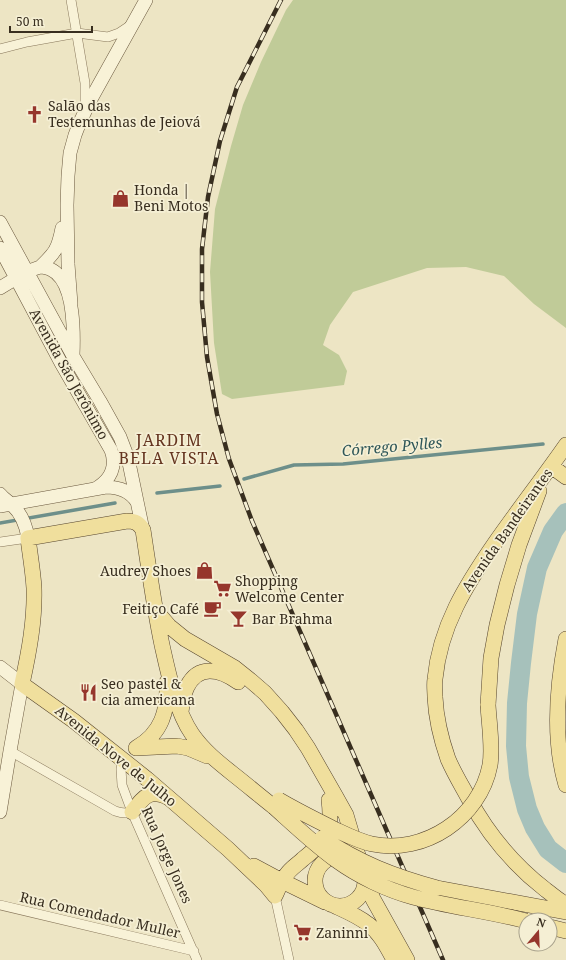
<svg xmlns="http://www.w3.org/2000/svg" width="566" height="960" font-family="'Noto Serif',serif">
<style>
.green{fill:#c0cb98}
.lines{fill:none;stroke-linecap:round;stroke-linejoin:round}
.stream{stroke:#6d8f8a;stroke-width:3.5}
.river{stroke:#a6c1bb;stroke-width:20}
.street-casing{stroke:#88775b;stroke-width:10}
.secondary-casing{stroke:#6a583e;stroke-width:14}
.primary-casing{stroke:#56452f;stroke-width:16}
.street{stroke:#f8f2d7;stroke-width:9}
.secondary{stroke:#f8f2d7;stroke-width:13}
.primary{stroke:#f0df9d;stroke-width:15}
.rail-casing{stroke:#382e1f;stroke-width:4.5}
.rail{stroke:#f5efd4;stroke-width:3;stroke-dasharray:9;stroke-linecap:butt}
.primary-bridge-casing{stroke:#56452f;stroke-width:16;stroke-linecap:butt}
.primary-bridge{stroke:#f0df9d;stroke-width:15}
.labels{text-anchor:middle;stroke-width:3.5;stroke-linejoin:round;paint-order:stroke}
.poi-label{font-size:14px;fill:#382e1f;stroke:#f5efd4;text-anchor:start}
.street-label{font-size:14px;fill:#382e1f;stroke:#f5efd4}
.water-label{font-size:15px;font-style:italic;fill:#2e5658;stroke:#f5efd4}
.quarter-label{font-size:16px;letter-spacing:1px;fill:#64341f;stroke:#f5efd4}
</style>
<rect width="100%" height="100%" fill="#ede5c4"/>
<path class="green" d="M 293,0 L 566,0 L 566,328 L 534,304 L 504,276 L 466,267 L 427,268 L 353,292 L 330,325 L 323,345 L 339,355 L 347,371 L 344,385 L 232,399 L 222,394 L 214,343 L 210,272 L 215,209 L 231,146 L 243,105 L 261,62 L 286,10 Z"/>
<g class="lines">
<path class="stream" d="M 244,479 L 294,465 L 343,464 L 543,444
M 157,493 L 220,486
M 0,523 L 115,503"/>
<path class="river" d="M 566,513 L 553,531 L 537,568 L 527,614 L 521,663 L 517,703 L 516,746 L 519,777 L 527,809 L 535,828 L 548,849 L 566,863"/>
<defs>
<path id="street" d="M 71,0 L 85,83 L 85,109
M 0,49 L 27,42 L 77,33 L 108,37 L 119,33 L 131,25
M 0,542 L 28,538
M 10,751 L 115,811 C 121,813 126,814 132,812
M 123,759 L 121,769 L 122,785 L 132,812 L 197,960
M 275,896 L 289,960
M 0,905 L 194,951"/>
<path id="secondary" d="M 0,222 L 73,356 L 100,401 L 120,437 L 128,458 L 143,530
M 0,248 L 61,363 L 111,450 C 117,466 111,480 95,489
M 40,267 C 55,253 58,249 62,228
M 0,288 C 8,283 32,268 41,267 C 44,267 47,268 50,269 C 75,280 74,332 73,355
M 71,304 L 68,264 L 67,205 L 68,176 L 70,153 L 75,135 L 80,122 L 91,99 L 146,0
M 0,494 C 4,499 8,501 12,505 C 22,514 26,525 28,538
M 0,506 L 106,487 C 120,487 130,491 137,502
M 0,667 L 22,684 L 10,751 L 0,812"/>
<path id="primary" d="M 566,445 C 543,478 518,510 495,543 C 466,585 440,626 435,679 C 434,685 435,691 435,697 C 436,718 441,739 448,759 C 454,773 462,786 469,799 C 488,834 515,866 546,890 C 553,895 559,901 566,904
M 551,466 L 566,477
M 156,611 L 169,626 L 185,639 L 235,668 L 250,680 L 265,693 L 282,712 L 296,730 L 308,748 L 336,797 L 346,815 L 362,869
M 566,639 C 557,686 552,738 566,785
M 488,705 L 491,658 L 497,625 L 507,585 L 519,545 L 539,491
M 181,712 C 182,704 183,695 187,687 C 198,664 220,669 238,682
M 136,748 L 177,746 L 188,748 L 207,756
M 136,748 C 162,733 168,711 167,682
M 274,807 C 260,796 247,785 233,774 C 218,762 203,750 192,734 C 176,711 168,672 162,645 C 154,607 149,569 143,530 C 139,523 135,521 127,521 L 28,538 C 30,555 33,571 34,588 C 35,620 29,652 22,684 L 74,721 L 147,779 L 228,849 L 266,885 L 275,896 C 279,888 281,880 287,874 C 291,868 298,864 303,859 C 327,840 333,831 329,800
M 132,812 C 144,797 149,788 169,798
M315 881a25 25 0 1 1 50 0a25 25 0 1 1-50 0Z
M 254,866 L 282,881 L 325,902
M 365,877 L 373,899 L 407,960
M 437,888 L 566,912
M 335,906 C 346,911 358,916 368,924 C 380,933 387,947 394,960
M 550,927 L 566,931"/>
</defs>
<use href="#street" class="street-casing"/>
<use href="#secondary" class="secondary-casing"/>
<use href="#primary" class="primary-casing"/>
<use href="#street" class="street"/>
<use href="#secondary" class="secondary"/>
<use href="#primary" class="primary"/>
<defs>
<path id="rail" d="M 281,0 L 237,87 L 220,141 L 208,197 L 202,249 L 202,302 L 207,357 L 217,414 L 229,459 L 252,521 L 443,960"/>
</defs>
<use href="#rail" class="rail-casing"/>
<use href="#rail" class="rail"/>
<defs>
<path id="primary-bridge" d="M 279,800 C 296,810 314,819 332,828 C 345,834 358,841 372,844 C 424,855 480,818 490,765 C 493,748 489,723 488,705
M 274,807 C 294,825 314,844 336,860 C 358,876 387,890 413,897 C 450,907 489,911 526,921
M 322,838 C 360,863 393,876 437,888"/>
</defs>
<use href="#primary-bridge" class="primary-bridge-casing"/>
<use href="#primary-bridge" class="primary-bridge"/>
</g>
<defs>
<symbol id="church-bare" viewBox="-9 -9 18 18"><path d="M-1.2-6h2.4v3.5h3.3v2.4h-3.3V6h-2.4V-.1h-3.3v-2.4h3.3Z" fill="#96362c" stroke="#f5efd4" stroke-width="2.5" paint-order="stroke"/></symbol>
<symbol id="shop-bare" viewBox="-9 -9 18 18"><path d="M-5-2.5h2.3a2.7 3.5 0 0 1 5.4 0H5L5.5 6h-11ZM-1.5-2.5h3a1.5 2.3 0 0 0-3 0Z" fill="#96362c" stroke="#f5efd4" stroke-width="2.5" paint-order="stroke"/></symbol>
<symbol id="supermarket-bare" viewBox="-9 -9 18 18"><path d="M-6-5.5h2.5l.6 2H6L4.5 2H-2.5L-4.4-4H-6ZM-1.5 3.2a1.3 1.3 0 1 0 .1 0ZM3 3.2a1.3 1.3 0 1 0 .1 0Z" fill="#96362c" stroke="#f5efd4" stroke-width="2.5" paint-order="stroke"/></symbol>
<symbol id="cafe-bare" viewBox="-9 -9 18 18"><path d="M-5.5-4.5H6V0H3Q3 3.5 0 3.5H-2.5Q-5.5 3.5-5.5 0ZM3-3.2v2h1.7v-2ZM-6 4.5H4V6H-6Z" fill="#96362c" stroke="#f5efd4" stroke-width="2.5" paint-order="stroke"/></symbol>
<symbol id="bar-bare" viewBox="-9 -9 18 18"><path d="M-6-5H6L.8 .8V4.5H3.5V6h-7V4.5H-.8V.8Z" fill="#96362c" stroke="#f5efd4" stroke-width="2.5" paint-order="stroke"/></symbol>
<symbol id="restaurant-bare" viewBox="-9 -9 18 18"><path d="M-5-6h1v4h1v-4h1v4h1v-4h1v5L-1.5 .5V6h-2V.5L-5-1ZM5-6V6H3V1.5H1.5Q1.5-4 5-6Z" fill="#96362c" stroke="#f5efd4" stroke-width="2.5" paint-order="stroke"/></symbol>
</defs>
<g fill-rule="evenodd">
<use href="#church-bare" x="22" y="102" width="25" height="25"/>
<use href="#shop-bare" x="108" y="186" width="25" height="25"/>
<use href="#shop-bare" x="192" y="558" width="25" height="25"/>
<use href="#supermarket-bare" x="210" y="576" width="25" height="25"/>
<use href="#cafe-bare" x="200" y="596" width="25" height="25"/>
<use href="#bar-bare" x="226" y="606" width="25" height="25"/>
<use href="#restaurant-bare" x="76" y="680" width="25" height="25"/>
<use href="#supermarket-bare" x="290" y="920" width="25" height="25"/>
</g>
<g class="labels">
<g class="poi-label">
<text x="48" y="111">Salão das<tspan x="48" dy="16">Testemunhas de Jeiová</tspan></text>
<text x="134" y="195">Honda |<tspan x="134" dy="16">Beni Motos</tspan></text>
<text x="191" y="576" text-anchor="end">Audrey Shoes</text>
<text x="235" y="586">Shopping<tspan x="235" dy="16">Welcome Center</tspan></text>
<text x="199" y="614" text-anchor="end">Feitiço Café</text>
<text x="252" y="624">Bar Brahma</text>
<text x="101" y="689">Seo pastel &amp;<tspan x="101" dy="16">cia americana</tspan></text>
<text x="316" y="938">Zaninni</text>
</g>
<g class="street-label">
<text transform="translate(69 374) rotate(61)" y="5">Avenida São Jerônimo</text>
<text transform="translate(507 530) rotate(-55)" y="5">Avenida Bandeirantes</text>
<text transform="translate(116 756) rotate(39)" y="5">Avenida Nove de Julho</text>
<text transform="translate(167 855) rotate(66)" y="5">Rua Jorge Jones</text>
<text transform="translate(100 915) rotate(13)" y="5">Rua Comendador Muller</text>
</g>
<g class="water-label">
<text transform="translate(392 447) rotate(-5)" y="5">Córrego Pylles</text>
</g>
<g class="quarter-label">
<text x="169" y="446">JARDIM<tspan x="169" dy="18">BELA VISTA</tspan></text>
</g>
</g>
<g transform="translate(538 932) rotate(19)"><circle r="19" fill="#f5efd4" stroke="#a9a28c"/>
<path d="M0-3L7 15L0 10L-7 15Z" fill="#96362c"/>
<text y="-6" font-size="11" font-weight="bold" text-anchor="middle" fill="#382e1f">N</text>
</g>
<path d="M10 26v6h82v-6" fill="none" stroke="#382e1f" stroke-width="2"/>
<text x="16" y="26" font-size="12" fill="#382e1f" stroke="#f5efd4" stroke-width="3" paint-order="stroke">50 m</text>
</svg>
